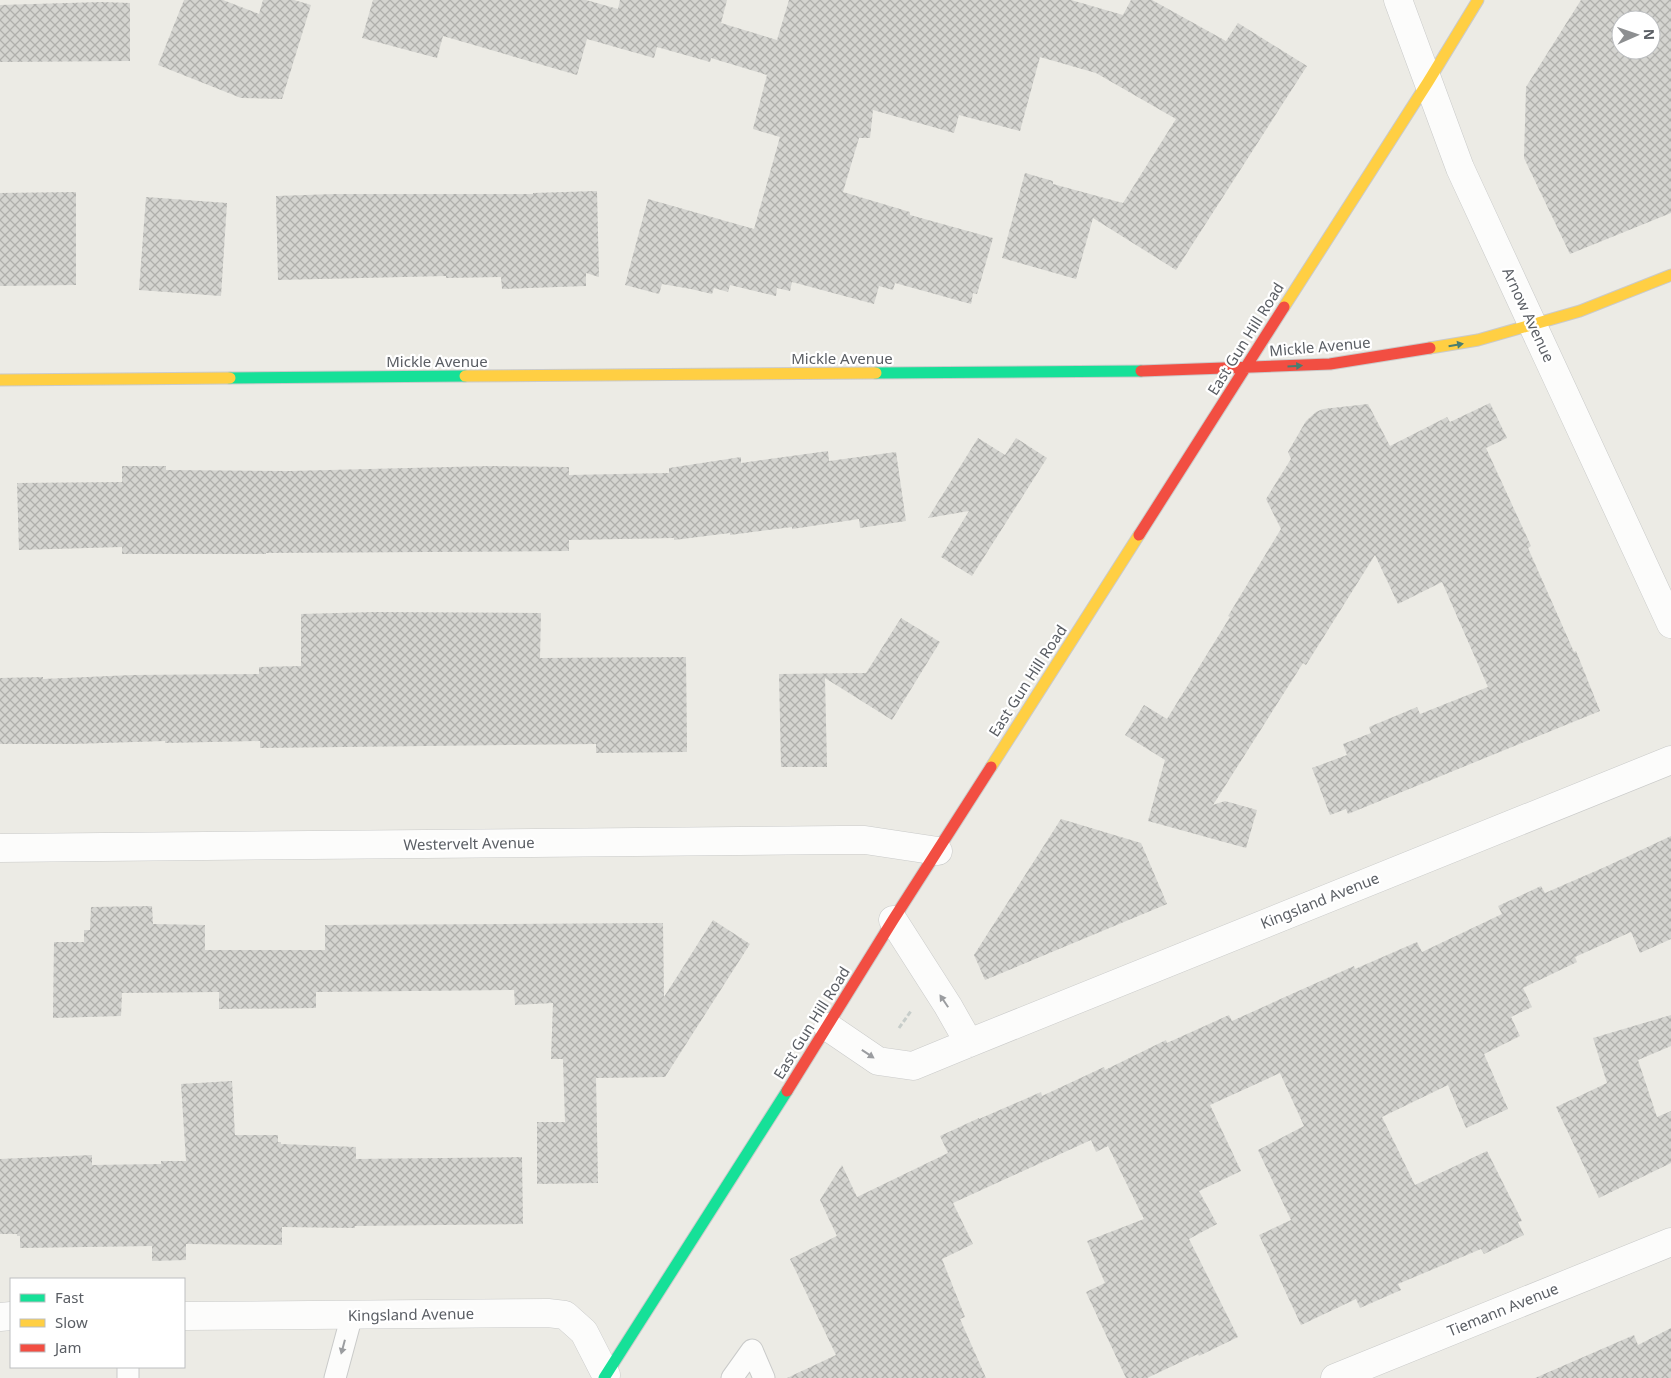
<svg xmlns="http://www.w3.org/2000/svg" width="1671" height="1378" font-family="'Noto Sans',sans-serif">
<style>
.building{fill:url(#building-cross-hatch);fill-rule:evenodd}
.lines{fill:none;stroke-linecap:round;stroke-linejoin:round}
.lane-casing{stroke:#c9cac9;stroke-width:23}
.street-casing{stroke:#c9cac9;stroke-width:29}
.fast-casing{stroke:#cacaca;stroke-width:13}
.slow-casing{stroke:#cacaca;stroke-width:13}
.jam-casing{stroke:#cacaca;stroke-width:13}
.path{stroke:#c7cdca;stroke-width:3;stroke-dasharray:5 2.5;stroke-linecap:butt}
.lane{stroke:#fcfcfb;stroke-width:21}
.street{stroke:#fcfcfb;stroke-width:28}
.fast{stroke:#16e098;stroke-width:11}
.slow{stroke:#ffcf43;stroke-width:11}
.jam{stroke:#f24e42;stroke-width:11}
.oneway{fill:#497e71}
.oneway2{fill:#9b9da0}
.labels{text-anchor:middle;stroke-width:4.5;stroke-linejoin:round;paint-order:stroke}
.street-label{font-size:15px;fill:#5a5e64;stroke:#fff}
</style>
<defs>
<pattern id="building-cross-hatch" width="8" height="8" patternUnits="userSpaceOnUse" patternTransform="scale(1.25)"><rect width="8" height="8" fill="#d4d4d0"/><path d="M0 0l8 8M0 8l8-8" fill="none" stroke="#afafac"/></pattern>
</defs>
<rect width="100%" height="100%" fill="#ecebe5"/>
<path class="building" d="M 184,0 L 223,0 L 259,14 L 263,0 L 294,0 L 311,5 L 282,99 L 241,98 L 158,65 Z
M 373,0 L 586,0 L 618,9 L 620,0 L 727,0 L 721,23 L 777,40 L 789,0 L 1071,0 L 1123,15 L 1131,0 L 1152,0 L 1226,41 L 1238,23 L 1307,66 L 1176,270 L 1093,218 L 1076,279 L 1002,258 L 1025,173 L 1053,181 L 1053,184 L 1123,203 L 1176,119 L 1096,73 L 1040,57 L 1020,131 L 959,115 L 954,133 L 873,110 L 870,138 L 859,138 L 843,192 L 910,212 L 910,215 L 993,238 L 977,294 L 973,293 L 971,304 L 895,283 L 893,290 L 879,286 L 874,304 L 792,282 L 790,291 L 777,288 L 776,296 L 730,285 L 728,292 L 714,288 L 712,294 L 691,289 L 662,284 L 659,294 L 625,285 L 648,199 L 754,229 L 780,137 L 753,129 L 767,75 L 711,58 L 710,62 L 657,47 L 654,58 L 587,39 L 577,75 L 443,36 L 437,58 L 362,38 Z
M 1581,0 L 1671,0 L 1671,213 L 1570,254 L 1524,158 L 1526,87 ZM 1621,20 L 1651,20 L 1651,50 L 1621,50 Z
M 102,2 L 130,3 L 130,61 L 0,62 L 0,5 Z
M 597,191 L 599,277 L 586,273 L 586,286 L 502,289 L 501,277 L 446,278 L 446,276 L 278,280 L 276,196 L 334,194 L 533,194 L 533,193 Z
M 76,192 L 76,285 L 0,286 L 0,193 Z
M 146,197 L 227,203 L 221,296 L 139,290 Z
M 1490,403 L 1507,438 L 1486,448 L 1531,546 L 1528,548 L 1574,652 L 1576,651 L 1600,711 L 1348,814 L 1346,809 L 1330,815 L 1312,768 L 1347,755 L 1343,744 L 1371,733 L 1369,727 L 1417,707 L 1420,714 L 1488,687 L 1442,582 L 1398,604 L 1375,555 L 1306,665 L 1303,663 L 1213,805 L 1225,801 L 1257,810 L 1246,848 L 1148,821 L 1165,760 L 1125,735 L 1144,705 L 1167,719 L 1230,617 L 1228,616 L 1281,529 L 1266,499 L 1291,459 L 1288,452 L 1306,421 L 1316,412 L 1323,409 L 1368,404 L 1390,446 L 1447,417 L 1450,422 Z
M 978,438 L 1005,455 L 1016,438 L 1047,458 L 972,576 L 941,557 L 969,511 L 928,518 Z
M 828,451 L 829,461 L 896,452 L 906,521 L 860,528 L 859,519 L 792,529 L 792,527 L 730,535 L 730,533 L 674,540 L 674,538 L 569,540 L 569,551 L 266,553 L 266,554 L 122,554 L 122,547 L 19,550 L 17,483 L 122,482 L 122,466 L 166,466 L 166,470 L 289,471 L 490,466 L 569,467 L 569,475 L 669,473 L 669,468 L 741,457 L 741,463 Z
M 375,612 L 541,613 L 540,658 L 686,657 L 687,752 L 596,753 L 596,744 L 260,748 L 260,741 L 165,743 L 165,741 L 73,744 L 0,744 L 0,678 L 43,677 L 43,679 L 132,675 L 259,674 L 259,667 L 301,666 L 301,614 Z
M 901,618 L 940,642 L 892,720 L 825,678 L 827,767 L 781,767 L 779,674 L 866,673 Z
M 1061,819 L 1141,843 L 1167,904 L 985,980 L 974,955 Z
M 1671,836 L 1671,939 L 1640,953 L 1631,932 L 1575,957 L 1577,962 L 1523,988 L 1532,1007 L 1511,1017 L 1520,1036 L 1484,1054 L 1508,1109 L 1466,1128 L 1448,1085 L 1382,1117 L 1415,1185 L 1487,1151 L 1522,1221 L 1518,1222 L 1524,1235 L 1484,1254 L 1481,1249 L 1398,1284 L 1401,1290 L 1360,1308 L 1356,1299 L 1301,1325 L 1259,1235 L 1291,1220 L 1258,1150 L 1304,1126 L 1280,1073 L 1210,1105 L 1241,1171 L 1199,1191 L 1217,1224 L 1189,1239 L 1238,1337 L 1199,1356 L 1198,1354 L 1147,1378 L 1126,1378 L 1086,1292 L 1105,1283 L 1087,1241 L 1144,1219 L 1108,1146 L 1096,1152 L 1091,1140 L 953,1203 L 973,1244 L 942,1259 L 965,1317 L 960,1319 L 986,1378 L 787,1378 L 836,1355 L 790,1259 L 837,1236 L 820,1200 L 842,1165 L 857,1197 L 948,1153 L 940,1136 L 979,1118 L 979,1119 L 1041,1092 L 1042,1096 L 1104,1067 L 1105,1070 L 1166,1040 L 1167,1043 L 1229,1015 L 1232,1021 L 1354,966 L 1355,969 L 1417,942 L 1422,952 L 1502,914 L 1498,906 L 1541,886 L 1545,893 L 1605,867 Z
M 152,906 L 153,924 L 205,925 L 205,950 L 325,950 L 325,925 L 663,923 L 664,997 L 713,920 L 750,944 L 665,1077 L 596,1078 L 598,1183 L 537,1184 L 537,1122 L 565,1122 L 563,1059 L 551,1059 L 553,1003 L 515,1005 L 514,990 L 316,992 L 316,1008 L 219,1009 L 219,992 L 122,993 L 121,1016 L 53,1018 L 54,942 L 84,942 L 84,930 L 90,930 L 91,907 Z
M 1671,1015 L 1671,1046 L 1638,1060 L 1657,1117 L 1671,1111 L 1671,1163 L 1599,1198 L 1556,1107 L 1607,1083 L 1593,1038 Z
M 232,1081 L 235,1135 L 278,1135 L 278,1142 L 281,1142 L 281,1144 L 356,1147 L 356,1159 L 522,1157 L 523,1224 L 355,1226 L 355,1228 L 282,1227 L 282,1245 L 186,1244 L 186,1260 L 152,1261 L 152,1246 L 20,1248 L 20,1236 L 17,1236 L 17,1234 L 0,1234 L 0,1159 L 92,1155 L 92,1165 L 161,1164 L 161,1161 L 186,1161 L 181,1084 Z
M 1671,1328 L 1671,1378 L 1535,1378 L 1634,1335 L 1638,1345 Z"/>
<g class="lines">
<defs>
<path id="lane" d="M 128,1367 L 128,1378
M 335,1378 L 352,1315
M 732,1378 L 752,1350 L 764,1378"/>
<path id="street" d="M 1398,0 L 1460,168 L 1671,624
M 0,848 L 840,840 L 865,840 L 938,851
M 893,920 L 948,1006 L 969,1043
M 828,1027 L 878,1061 L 913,1066 L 969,1043 L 1671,760
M 184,1316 L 548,1313 L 565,1315 L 584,1332 L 606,1375
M 0,1317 L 11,1316
M 1335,1378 L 1671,1242"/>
<path id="fast" d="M 876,373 L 1141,371
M 230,378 L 465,376
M 604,1378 L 787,1091"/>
<path id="slow" d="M 1284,307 L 1428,82 L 1478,0
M 1430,348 L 1478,340 L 1580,311 L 1671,275
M 465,376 L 876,373
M 0,380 L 230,378
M 991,767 L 1139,535"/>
<path id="jam" d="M 1141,371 L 1330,364 L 1430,348
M 1139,535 L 1284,307
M 787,1091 L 893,920 L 991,767"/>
</defs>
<use href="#lane" class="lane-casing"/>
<use href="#street" class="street-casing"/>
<use href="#fast" class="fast-casing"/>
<use href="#slow" class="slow-casing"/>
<use href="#jam" class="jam-casing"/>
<path class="path" d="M 899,1028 L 911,1011"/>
<use href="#lane" class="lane"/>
<use href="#street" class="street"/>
<use href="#fast" class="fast"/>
<use href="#slow" class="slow"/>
<use href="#jam" class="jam"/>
</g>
<defs><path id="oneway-solid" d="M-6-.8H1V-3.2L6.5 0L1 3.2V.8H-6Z" transform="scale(1.25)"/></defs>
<g class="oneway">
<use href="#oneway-solid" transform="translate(1456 345) rotate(-10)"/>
<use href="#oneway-solid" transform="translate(1295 366) rotate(-3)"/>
</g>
<g class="oneway2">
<use href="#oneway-solid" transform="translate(944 1001) rotate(-124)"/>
<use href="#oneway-solid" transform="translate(868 1054) rotate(34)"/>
<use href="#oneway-solid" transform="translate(343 1347) rotate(105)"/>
</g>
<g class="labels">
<g class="street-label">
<text transform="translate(1528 315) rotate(65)" y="5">Arnow Avenue</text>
<text transform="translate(1246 339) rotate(-58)" y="5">East Gun Hill Road</text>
<text transform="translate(1320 347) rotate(-5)" y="5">Mickle Avenue</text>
<text x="842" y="364">Mickle Avenue</text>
<text x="437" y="367">Mickle Avenue</text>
<text transform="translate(1028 681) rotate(-57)" y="5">East Gun Hill Road</text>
<text transform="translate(469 844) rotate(-1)" y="5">Westervelt Avenue</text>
<text transform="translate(1320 901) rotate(-22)" y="5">Kingsland Avenue</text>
<text transform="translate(812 1023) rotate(-58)" y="5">East Gun Hill Road</text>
<text transform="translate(1503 1310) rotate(-22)" y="5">Tiemann Avenue</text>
<text transform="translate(411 1315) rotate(-1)" y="5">Kingsland Avenue</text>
</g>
</g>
<rect x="10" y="1278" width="175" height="90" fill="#ffffff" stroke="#bdbfc1"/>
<rect x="20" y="1294" width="25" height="8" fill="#16e098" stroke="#bdbfc1"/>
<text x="55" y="1303" font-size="15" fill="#5a5e64">Fast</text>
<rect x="20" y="1319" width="25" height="8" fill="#ffcf43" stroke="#bdbfc1"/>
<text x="55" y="1328" font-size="15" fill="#5a5e64">Slow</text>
<rect x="20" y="1344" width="25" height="8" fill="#f24e42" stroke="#bdbfc1"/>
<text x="55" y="1353" font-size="15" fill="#5a5e64">Jam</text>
<g transform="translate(1636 35) rotate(88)"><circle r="24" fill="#ffffff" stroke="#bdbfc1"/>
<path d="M0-4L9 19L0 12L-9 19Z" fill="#8d8f91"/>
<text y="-8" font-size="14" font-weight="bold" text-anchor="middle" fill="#5a5e64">N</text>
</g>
</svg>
